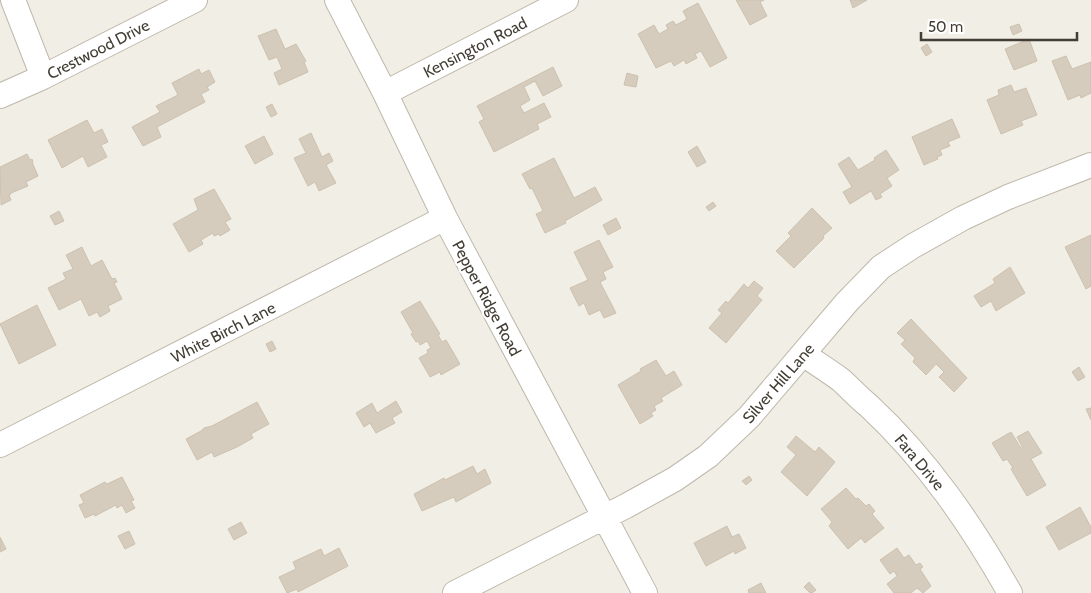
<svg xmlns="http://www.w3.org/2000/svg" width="1091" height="593" font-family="Cabin,sans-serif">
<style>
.building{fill:#d5ccbe;stroke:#cdc1af}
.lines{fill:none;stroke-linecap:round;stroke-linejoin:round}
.minor-casing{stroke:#bfb8ab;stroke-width:26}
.minor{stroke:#fff;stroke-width:24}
.labels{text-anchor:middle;stroke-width:4.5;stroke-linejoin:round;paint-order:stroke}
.street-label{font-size:16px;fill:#433e35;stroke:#fff}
</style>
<rect width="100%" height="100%" fill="#f1eee5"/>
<path class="building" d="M 736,0 L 764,0 L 760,2 L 767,16 L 750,25 Z
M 850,0 L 867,0 L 853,8 Z
M 698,3 L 727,58 L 710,67 L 701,51 L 695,54 L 697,58 L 686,64 L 684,60 L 674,66 L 671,61 L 656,68 L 638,34 L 654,25 L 659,34 L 668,29 L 666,25 L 673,21 L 676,25 L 687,19 L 683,11 Z
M 1019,24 L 1022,31 L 1013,35 L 1010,27 Z
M 276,29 L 285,49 L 296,44 L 306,61 L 304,62 L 308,72 L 279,85 L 274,73 L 282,69 L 277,57 L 269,60 L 258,36 Z
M 1029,39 L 1037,61 L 1014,70 L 1005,49 Z
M 927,44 L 932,52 L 926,56 L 921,48 Z
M 1066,56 L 1072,69 L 1091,62 L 1091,93 L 1081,98 L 1080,95 L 1068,100 L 1052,61 Z
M 553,67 L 562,86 L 543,96 L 535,81 L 524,87 L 530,100 L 520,106 L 524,113 L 544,103 L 551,117 L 537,124 L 539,129 L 494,152 L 479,122 L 484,119 L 477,106 Z
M 199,69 L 201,74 L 209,70 L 215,82 L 207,87 L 209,90 L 201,94 L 205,102 L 157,127 L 161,137 L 143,146 L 132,127 L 160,112 L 156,106 L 178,95 L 172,83 Z
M 627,73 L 638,76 L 636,87 L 624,85 Z
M 1011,85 L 1014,92 L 1026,88 L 1037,115 L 1021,121 L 1023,125 L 1001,134 L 987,100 L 999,95 L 998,90 Z
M 272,104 L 277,114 L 271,117 L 266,107 Z
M 952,119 L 960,137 L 948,142 L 950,146 L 940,150 L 942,155 L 937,157 L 938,159 L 924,165 L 912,137 Z
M 87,120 L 94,133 L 102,129 L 108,142 L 101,145 L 107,157 L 88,167 L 83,156 L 62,168 L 48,140 Z
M 311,133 L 322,157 L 329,153 L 333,161 L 326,165 L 336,183 L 319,191 L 315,182 L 308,186 L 294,158 L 306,153 L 299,139 Z
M 264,136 L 273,154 L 255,164 L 245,146 Z
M 697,146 L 706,162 L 697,167 L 688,152 Z
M 886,150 L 899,170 L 887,178 L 892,186 L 880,194 L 882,197 L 876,200 L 871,191 L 850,204 L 843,192 L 852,187 L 838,164 L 849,157 L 858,170 L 875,160 L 874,158 Z
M 27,154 L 30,160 L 32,159 L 33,162 L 32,162 L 38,176 L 26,182 L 28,186 L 11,193 L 11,194 L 9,195 L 11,200 L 1,205 L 0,167 Z
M 554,158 L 574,198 L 595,187 L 602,200 L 565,221 L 566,223 L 545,233 L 536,214 L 543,211 L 532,188 L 530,189 L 522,174 Z
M 214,189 L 231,219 L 225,222 L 230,230 L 220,236 L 219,234 L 214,236 L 213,233 L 201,240 L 203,244 L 189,252 L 173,224 L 198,210 L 194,199 Z
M 713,202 L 716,206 L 709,211 L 706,207 Z
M 812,208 L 832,228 L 823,236 L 824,238 L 794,268 L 776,251 L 791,236 L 788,233 Z
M 59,211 L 64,221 L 55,225 L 50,216 Z
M 616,218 L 621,228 L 608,235 L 603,225 Z
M 1091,235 L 1091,286 L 1086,289 L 1065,247 Z
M 599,240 L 613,267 L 603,272 L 606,279 L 600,282 L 616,313 L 604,318 L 600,310 L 589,315 L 584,303 L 579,306 L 570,288 L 588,280 L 574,252 Z
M 82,247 L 91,266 L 102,260 L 112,279 L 115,278 L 117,282 L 114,283 L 122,299 L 108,306 L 110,311 L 100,317 L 97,312 L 89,316 L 81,299 L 59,310 L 48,288 L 66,279 L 63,273 L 73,269 L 66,255 Z
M 1010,267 L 1025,293 L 996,311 L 991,301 L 981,307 L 974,296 L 995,283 L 993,279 Z
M 754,281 L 763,288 L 757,296 L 762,300 L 726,343 L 709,328 L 722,313 L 718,310 L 726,301 L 728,303 L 744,284 L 748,288 Z
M 420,301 L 440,334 L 438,335 L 442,342 L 446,340 L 460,364 L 441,375 L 440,372 L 430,377 L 419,358 L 428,353 L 427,350 L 431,348 L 427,341 L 420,345 L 418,341 L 416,342 L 411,334 L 413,333 L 401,312 Z
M 37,305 L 56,345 L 19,364 L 0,324 Z
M 911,319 L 967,378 L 954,392 L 939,377 L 944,372 L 936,364 L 926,375 L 913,362 L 915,358 L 901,344 L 905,340 L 897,333 Z
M 272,341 L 276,349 L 270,352 L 266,344 Z
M 656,360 L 666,376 L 674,371 L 682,385 L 661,398 L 663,401 L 654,406 L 656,410 L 651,413 L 653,416 L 640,424 L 618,385 L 641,371 L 640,369 Z
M 1079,367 L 1085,377 L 1078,381 L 1072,372 Z
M 396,401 L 402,412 L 392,418 L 395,423 L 376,433 L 370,423 L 364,427 L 356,413 L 372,403 L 377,413 Z
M 257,402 L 269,424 L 251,434 L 253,438 L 237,447 L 214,457 L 212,452 L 197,460 L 186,439 L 201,431 L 204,428 L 212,426 Z
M 1091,408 L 1091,420 L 1086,409 Z
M 1028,431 L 1042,453 L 1031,459 L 1046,485 L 1027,496 L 1011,469 L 1013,468 L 1007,459 L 1003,461 L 992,443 L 1011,432 L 1021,448 L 1023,448 L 1017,437 Z
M 796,436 L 815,452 L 819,447 L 835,462 L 807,496 L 781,472 L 796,455 L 787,447 Z
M 473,466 L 477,474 L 485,469 L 491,483 L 456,502 L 454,497 L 422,511 L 414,494 L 444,478 L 445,480 Z
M 749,476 L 752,480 L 746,485 L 742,481 Z
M 122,477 L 134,500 L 131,501 L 135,508 L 126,513 L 122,505 L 117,508 L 116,505 L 95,516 L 94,514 L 85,518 L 79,505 L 84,503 L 80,495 L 105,482 L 107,484 Z
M 846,488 L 856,499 L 858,498 L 866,506 L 869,504 L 875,511 L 872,514 L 884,528 L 865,543 L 861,538 L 848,549 L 829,526 L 832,522 L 821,509 Z
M 1080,507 L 1091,527 L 1091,533 L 1059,550 L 1046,527 Z
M 241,522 L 247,533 L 234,540 L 228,529 Z
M 727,526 L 732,537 L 739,534 L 746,548 L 735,554 L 734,551 L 706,566 L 694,543 Z
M 129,531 L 135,544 L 125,549 L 118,536 Z
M 0,537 L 6,549 L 0,552 Z
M 339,548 L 348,566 L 298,592 L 297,589 L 287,593 L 279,577 L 296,569 L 293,562 L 321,549 L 324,556 Z
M 897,548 L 904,558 L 909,555 L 916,565 L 920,563 L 923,567 L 920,569 L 931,586 L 923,593 L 917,588 L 911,593 L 894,593 L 887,584 L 897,576 L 894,571 L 890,574 L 880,560 Z
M 809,582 L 816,590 L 812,593 L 810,593 L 804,587 Z
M 761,583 L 766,593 L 749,593 L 748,590 Z"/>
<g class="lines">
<defs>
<path id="minor" d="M 13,0 L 43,77
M 337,0 L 385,93 L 445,218 L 645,593
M 385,93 L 566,0
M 0,96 L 43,77 L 195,0
M 803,354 C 816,363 829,371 841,380 C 850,388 859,398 869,406 C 927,460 971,524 1010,593
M 0,445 L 445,218
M 455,593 L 626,506 L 675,479 L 708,456 L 749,417 L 847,302 L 881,267 L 913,246 L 963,218 L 1008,197 L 1091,165"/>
</defs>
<use href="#minor" class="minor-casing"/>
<use href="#minor" class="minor"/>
</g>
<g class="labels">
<g class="street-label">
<text transform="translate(475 47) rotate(-27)" y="6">Kensington Road</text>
<text transform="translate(98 49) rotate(-27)" y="6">Crestwood Drive</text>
<text transform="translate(487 298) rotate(62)" y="6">Pepper Ridge Road</text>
<text transform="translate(223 332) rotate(-27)" y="6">White Birch Lane</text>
<text transform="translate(778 383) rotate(-49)" y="6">Silver Hill Lane</text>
<text transform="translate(920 462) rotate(50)" y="6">Fara Drive</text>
</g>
</g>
<path d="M921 32v8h156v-8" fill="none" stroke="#433e35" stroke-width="2.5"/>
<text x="928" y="32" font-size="15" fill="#433e35" stroke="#ffffff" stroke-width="4" paint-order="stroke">50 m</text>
</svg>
